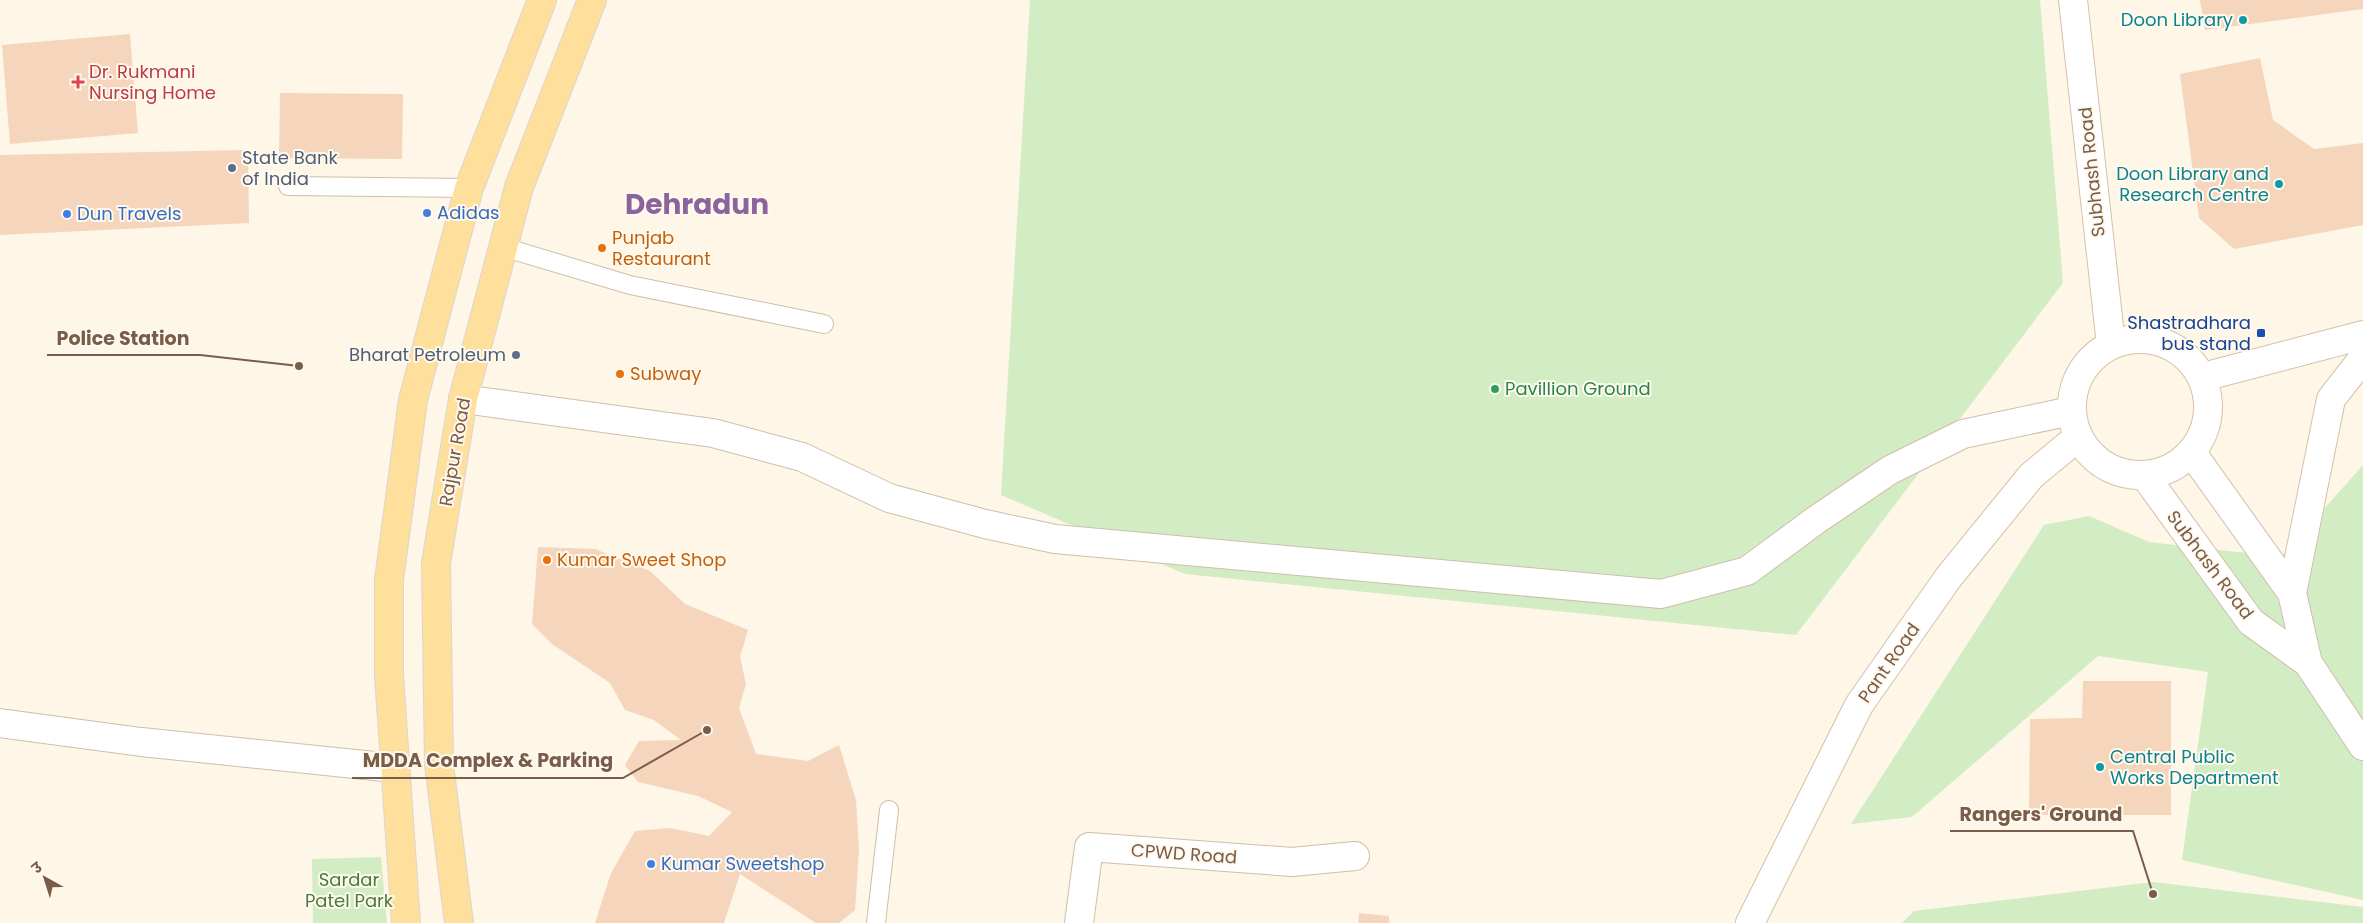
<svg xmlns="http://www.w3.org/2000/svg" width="2363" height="923" font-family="Poppins,'Noto Sans Devanagari',sans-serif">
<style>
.green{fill:#d2edc3}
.building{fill:#f5d5bc}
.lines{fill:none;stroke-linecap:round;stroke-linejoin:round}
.service-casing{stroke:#d0beab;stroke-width:20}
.minor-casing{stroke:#d0beab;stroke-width:30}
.tertiary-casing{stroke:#d0beab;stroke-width:30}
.secondary-casing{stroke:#d6c0ab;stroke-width:30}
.primary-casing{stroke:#dcd5d0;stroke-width:30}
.service{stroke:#fff;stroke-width:18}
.minor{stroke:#fff;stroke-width:28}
.tertiary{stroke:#fff;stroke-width:28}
.secondary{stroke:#fff;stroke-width:28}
.primary{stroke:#ffdf9c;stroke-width:28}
.culture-dot{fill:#0f9aa8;stroke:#fff9ee;stroke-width:2}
.health-dot{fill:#e0444e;stroke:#fff9ee;stroke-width:2}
.service-dot{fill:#5c6f8a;stroke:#fff9ee;stroke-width:2}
.shop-dot{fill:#3f7fe0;stroke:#fff9ee;stroke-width:2}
.food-dot{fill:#e8710a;stroke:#fff9ee;stroke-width:2}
.transit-dot{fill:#1a4fb4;stroke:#fff9ee;stroke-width:2}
.leisure-dot{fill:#2e9e5b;stroke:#fff9ee;stroke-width:2}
.labels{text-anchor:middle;stroke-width:4;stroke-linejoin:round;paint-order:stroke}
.culture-label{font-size:18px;fill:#0d838f;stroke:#fff9ee;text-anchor:end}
.health-label{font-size:18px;fill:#be3a42;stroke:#fff9ee;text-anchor:start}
.service-label{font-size:18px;fill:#4e5e75;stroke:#fff9ee;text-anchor:start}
.street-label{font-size:18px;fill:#795c49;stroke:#fff9ee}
.shop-label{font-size:18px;fill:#366cbe;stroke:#fff9ee;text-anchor:start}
.food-label{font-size:18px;fill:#c56008;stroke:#fff9ee;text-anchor:start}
.transit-label{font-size:18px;fill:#164399;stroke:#fff9ee;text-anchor:end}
.leisure-label{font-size:18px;fill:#27864d;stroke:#fff9ee;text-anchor:start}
.park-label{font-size:18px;fill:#4c7a3d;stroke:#fff9ee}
.town-label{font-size:28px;font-weight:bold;fill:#8c649d;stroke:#fff9ee}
.leader{fill:none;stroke:#795c49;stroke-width:2}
.callout-dot{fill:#795c49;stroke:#fff9ee;stroke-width:2}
.callout-label{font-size:19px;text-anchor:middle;font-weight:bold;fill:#795c49;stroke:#fff9ee;stroke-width:4;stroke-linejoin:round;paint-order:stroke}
</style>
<rect width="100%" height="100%" fill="#fef6e6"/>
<path class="green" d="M 1030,0 L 2040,0 L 2063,283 L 1796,635 L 1185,574 L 1001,495 Z
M 2363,465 L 2363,900 L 2182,860 L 2208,672 L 2098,656 L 1912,817 L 1851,824 L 2044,525 L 2089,516 L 2149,542 L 2281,557 Z
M 381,857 L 387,923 L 313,923 L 312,859 Z
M 2153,882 L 2363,907 L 2363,923 L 1902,923 L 1914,911 Z"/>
<path class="building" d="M 2200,0 L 2363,0 L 2363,9 L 2205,30 Z
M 130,34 L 138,133 L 10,144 L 2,45 Z
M 2260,58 L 2273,120 L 2314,149 L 2363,143 L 2363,225 L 2234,249 L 2199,218 L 2180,74 Z
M 280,93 L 403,94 L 402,159 L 279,158 Z
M 248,150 L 249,223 L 0,235 L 0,155 Z
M 538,547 L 595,549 L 650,571 L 685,604 L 748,630 L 740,657 L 746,684 L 739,708 L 756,754 L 808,761 L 839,745 L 856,800 L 859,850 L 855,910 L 839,923 L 816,923 L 740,874 L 724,923 L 595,923 L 611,873 L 635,831 L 670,828 L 709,836 L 732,812 L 698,796 L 638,782 L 625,765 L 639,741 L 681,740 L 654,720 L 625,710 L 610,683 L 552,644 L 532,624 Z
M 2083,681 L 2171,681 L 2171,815 L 2029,815 L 2030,719 L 2082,718 Z
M 1359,913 L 1389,916 L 1389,923 L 1358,923 Z"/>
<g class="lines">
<defs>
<path id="service" d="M 288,186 L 469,188
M 503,247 L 630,285 L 824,324
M 876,923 L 889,810"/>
<path id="minor" d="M 463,399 L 713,433 L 802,457 L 889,498 L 985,524 L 1055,539 L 1661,594 L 1747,571 L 1816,520 L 1890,470 L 1963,434 L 2071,411
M 0,723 L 141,742 L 394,768
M 1079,923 L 1089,847 L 1292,862 L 1355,856"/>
<path id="tertiary" d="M 2192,453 L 2292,593 L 2308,663
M 2145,476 L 2251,622 L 2308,663 L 2363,746"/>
<path id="secondary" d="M 2073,0 L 2111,345
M2072 407a68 68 0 1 1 136 0a68 68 0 1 1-136 0Z
M 2203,377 L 2363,335
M 2292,593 L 2331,399 L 2363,358
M 1750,923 L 1859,705 L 1948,578 L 2031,476 L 2078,437"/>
<path id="primary" d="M 406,923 L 389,675 L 389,580 L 413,400 L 469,188 L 542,0
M 459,923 L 439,764 L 436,563 L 463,399 L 519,187 L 592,0"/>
</defs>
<use href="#service" class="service-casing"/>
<use href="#minor" class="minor-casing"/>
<use href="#tertiary" class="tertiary-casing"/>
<use href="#secondary" class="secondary-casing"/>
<use href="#primary" class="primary-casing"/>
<use href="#service" class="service"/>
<use href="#minor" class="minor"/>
<use href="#tertiary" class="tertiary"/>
<use href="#secondary" class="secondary"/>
<use href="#primary" class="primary"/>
</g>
<g class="culture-dot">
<circle cx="2243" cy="20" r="5"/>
<circle cx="2279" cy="184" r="5"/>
<circle cx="2100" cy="767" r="5"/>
</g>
<path class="health-dot" d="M75.5 74.5h5v5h5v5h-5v5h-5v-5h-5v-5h5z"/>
<g class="service-dot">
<circle cx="232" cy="168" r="5"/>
<circle cx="516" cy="355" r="5"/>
</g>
<g class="shop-dot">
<circle cx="427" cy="213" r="5"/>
<circle cx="67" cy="214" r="5"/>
<circle cx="651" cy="864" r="5"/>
</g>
<g class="food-dot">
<circle cx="602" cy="248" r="5"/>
<circle cx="620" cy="374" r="5"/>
<circle cx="547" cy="560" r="5"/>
</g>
<rect class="transit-dot" x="2256" y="328" width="10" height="10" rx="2.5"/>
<circle class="leisure-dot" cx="1495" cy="389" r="5"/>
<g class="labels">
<g class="culture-label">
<text x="2233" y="26">Doon Library</text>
<text x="2269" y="180">Doon Library and<tspan x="2269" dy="21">Research Centre</tspan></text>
<text x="2110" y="763" text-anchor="start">Central Public<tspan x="2110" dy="21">Works Department</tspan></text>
</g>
<g class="health-label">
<text x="89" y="78">Dr. Rukmani<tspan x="89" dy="21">Nursing Home</tspan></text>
</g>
<g class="service-label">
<text x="242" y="164">State Bank<tspan x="242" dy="21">of India</tspan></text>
<text x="506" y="361" text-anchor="end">Bharat Petroleum</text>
</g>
<g class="street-label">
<text transform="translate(2092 172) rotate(-96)" y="6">Subhash Road</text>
<text transform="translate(455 452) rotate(-80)" y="6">Rajpur Road</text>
<text transform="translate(2210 565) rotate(53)" y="6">Subhash Road</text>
<text transform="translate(1889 663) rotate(-55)" y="6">Pant Road</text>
<text transform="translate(1184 854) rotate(4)" y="6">CPWD Road</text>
</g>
<g class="shop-label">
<text x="437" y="219">Adidas</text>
<text x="77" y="220">Dun Travels</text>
<text x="661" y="870">Kumar Sweetshop</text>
</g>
<g class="food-label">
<text x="612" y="244">Punjab<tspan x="612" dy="21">Restaurant</tspan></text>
<text x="630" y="380">Subway</text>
<text x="557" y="566">Kumar Sweet Shop</text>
</g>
<g class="transit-label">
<text x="2251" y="329">Shastradhara<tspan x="2251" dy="21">bus stand</tspan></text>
</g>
<g class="leisure-label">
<text x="1505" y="395">Pavillion Ground</text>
</g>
<g class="park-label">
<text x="349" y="886">Sardar<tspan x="349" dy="21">Patel Park</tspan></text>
</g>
<g class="town-label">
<text x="697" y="214">Dehradun</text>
</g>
</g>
<path class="leader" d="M299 366L200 355H47M707 730L623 778H352M2153 894L2133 831H1950"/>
<g class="callout-dot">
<circle cx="299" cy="366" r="5"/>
<circle cx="707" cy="730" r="5"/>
<circle cx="2153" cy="894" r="5"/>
</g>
<g class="callout-label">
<text x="123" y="345">Police Station</text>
<text x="488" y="767">MDDA Complex &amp; Parking</text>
<text x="2041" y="821">Rangers' Ground</text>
</g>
<g transform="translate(45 878) rotate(321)" stroke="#fff9ee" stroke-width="4" paint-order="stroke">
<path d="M0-4L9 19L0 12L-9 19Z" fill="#795c49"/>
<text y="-8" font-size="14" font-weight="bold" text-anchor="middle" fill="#795c49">उ</text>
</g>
</svg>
